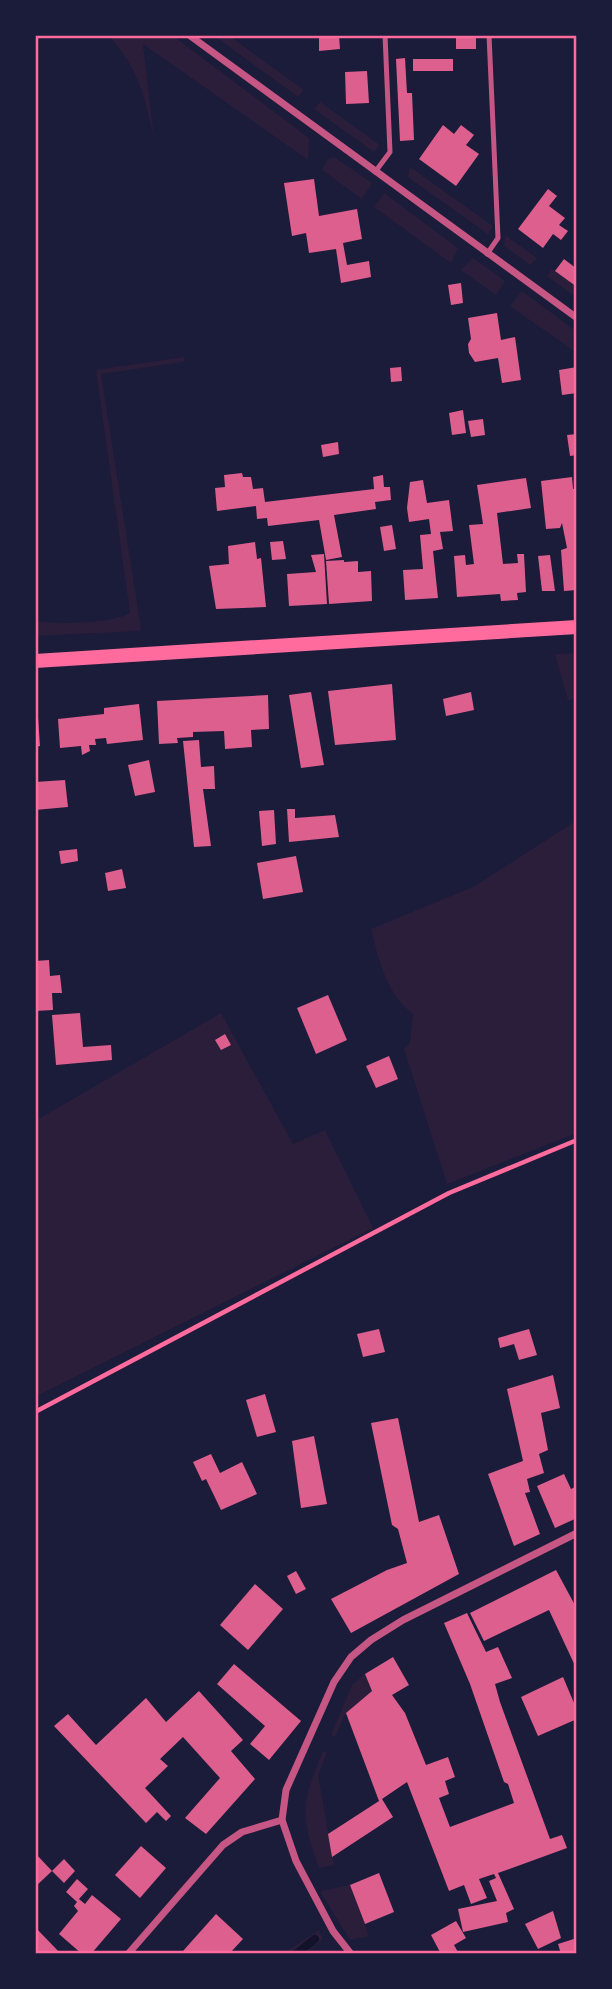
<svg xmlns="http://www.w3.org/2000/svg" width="612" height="1989" font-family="'Asap Condensed',sans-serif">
<rect width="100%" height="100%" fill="#1b1b3a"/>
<!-- green -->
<g fill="#2a1e3b">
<path d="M108,35H172L309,138L308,160L143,44L154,139C145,97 138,67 108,35Z"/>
<polygon points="213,35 228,35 304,90 298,97"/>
<polygon points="320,102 380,145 374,152 314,109"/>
<polygon points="334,157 372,183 362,199 322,170 328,159"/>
<polygon points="410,167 493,226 488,234 408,177"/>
<polygon points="384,193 458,248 451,263 374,207"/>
<polygon points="505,235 537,258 530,265 504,246"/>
<polygon points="473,258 505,281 496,295 461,270"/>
<polygon points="552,269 577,286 577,298 547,276"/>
<polygon points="522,291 577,332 577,353 510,306"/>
<path d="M184,357V362L101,374L141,628L140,631L35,636V621C58,624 111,624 130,613L96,370Z"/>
<polygon points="577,653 577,698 568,700 555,654"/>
<path d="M577,820V1133L447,1184L404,1049L410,1043L413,1014C387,995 378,959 371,929L475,886Z"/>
<polygon points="221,1013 293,1144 325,1130 373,1228 35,1397 35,1121"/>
<polygon points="365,1674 372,1691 346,1713 335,1737 331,1735 352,1685"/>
<path d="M323,1751L327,1753L318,1775L334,1865L319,1868C299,1811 301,1807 323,1751Z"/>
<polygon points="350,1885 369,1936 350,1940 320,1891"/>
<polygon points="319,1930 323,1939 304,1954 283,1954"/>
</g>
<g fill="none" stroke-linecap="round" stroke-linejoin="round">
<!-- stream -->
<polyline stroke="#12122b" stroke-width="8" points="296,1954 315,1939"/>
</g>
<!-- building -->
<g fill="#dd5f8e">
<polygon points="319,35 339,35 340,49 319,51"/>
<rect x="456" y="38" width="20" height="11"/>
<polygon points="405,58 407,93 412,93 414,140 400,141 396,59"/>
<rect x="413" y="59" width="40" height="12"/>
<polygon points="367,71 369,103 346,104 345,72"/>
<polygon points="443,125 454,134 461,125 474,135 466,145 479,154 456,186 419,159"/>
<polygon points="314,179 319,216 357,209 362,239 343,243 347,265 369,261 371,277 341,283 336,249 309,253 306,233 292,236 284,183"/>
<polygon points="548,189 557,196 549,206 565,218 559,225 568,231 561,240 553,234 543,248 518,229"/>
<polygon points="564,259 577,269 577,287 555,271"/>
<polygon points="461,283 463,303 451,305 448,285"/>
<polygon points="497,313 501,340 515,337 521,380 502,383 498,358 475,362 469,353 468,344 471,339 468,318"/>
<polygon points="401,367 402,381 391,382 390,368"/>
<polygon points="577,367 577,393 562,395 559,370"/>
<polygon points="463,410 466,433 452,435 449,413"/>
<polygon points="483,419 485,435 471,437 468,421"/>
<polygon points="577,434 577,455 570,456 567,435"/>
<polygon points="338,442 339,454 323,457 321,445"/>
<polygon points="242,473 243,477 251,477 253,489 263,488 265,502 374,489 373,477 383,475 384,487 390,487 391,500 375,502 376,509 334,515 342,557 326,560 319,520 268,526 267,518 257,519 256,506 217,511 215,488 225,487 224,475"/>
<polygon points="572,477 573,489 577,488 577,590 564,591 561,550 567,548 562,523 560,528 546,529 541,481"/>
<polygon points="526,478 531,508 497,513 503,564 518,563 517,554 524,554 526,592 517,593 518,600 501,601 500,594 457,597 454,556 465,555 466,565 474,564 469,525 483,524 477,485"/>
<polygon points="423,480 427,503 449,500 453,531 440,532 443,549 433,551 438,598 405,600 403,570 423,569 420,535 431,534 429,519 409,522 407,508 410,482"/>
<polygon points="392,525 396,549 384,551 380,527"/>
<polygon points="283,541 286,559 272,560 270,542"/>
<polygon points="255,542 257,559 261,558 266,607 216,609 209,566 229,564 228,546"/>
<polygon points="324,554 327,604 289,606 287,574 316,572 311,555"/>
<polygon points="550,555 555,591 542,591 538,556"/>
<polygon points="344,560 344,562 358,561 358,572 371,571 372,601 329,604 326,561"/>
<polygon points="392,684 396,740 335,745 328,691"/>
<polygon points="311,692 324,765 301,768 289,695"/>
<polygon points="471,692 474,710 446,716 443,699"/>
<polygon points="268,695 269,729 251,730 252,747 225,749 224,731 193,732 193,737 177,738 178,743 159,744 157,701"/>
<polygon points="139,704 143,740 107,744 106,738 95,739 96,745 89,745 90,751 82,755 81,746 60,748 58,719 104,714 104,708"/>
<polygon points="35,717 38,717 40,746 35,747"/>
<polygon points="199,740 201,767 214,766 215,789 203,789 211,846 194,847 183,741"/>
<polygon points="149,760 155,792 135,796 128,765"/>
<polygon points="65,780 68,807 35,810 35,782"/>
<polygon points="287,809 295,809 295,818 335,815 339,837 289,842"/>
<polygon points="274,810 276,844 262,846 259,811"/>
<polygon points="77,849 78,861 61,864 59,851"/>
<polygon points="296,856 303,892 263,899 257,863"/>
<polygon points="122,869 126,888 108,891 105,873"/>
<polygon points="49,960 50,976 60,975 62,993 52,993 53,1010 35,1011 35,961"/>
<polygon points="328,995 347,1040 316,1054 297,1008"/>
<polygon points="80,1013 83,1047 111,1045 112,1060 56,1065 52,1015"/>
<polygon points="225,1034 231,1045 221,1050 215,1040"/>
<polygon points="389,1056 398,1079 376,1088 366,1066"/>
<polygon points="379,1329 385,1352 363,1357 357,1334"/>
<polygon points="529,1329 537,1355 519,1360 514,1344 500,1348 498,1338"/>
<polygon points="553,1375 560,1408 541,1413 548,1450 539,1454 544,1473 527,1479 530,1492 525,1493 540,1534 514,1546 488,1474 523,1461 507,1389"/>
<polygon points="265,1394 276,1432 257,1437 246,1400"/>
<polygon points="398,1418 419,1522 439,1515 459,1574 351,1633 331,1599 387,1570 407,1563 398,1529 392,1525 371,1423"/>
<polygon points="314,1436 327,1504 301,1508 292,1441"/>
<polygon points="211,1454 220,1473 242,1462 257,1494 221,1510 206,1479 202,1481 193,1462"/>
<polygon points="564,1474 571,1489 577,1486 577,1518 555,1528 537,1486"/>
<polygon points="556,1570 577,1609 577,1670 549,1610 484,1641 470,1613"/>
<polygon points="296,1571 306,1589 296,1594 287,1576"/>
<polygon points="255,1584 283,1609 248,1650 220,1625"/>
<polygon points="467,1613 486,1652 498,1647 512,1678 495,1684 500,1702 550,1839 562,1835 567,1848 498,1873 514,1909 506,1913 508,1922 463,1932 458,1909 497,1901 489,1881 496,1878 494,1874 479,1879 487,1898 471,1904 464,1885 449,1891 407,1782 382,1799 393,1817 332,1857 328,1834 379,1801 346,1713 372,1691 365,1674 393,1657 409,1685 392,1695 405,1713 426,1765 448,1757 455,1777 445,1781 449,1794 439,1798 450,1827 514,1803 508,1784 504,1782 470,1684 444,1623"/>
<polygon points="234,1664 301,1721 269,1760 250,1744 265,1726 217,1684"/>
<polygon points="563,1677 577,1710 577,1719 538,1736 521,1697"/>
<polygon points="199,1691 243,1740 231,1751 255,1779 206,1834 185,1818 220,1778 183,1737 160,1759 168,1766 145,1788 171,1816 166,1821 157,1812 146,1823 54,1726 68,1714 96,1745 146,1698 166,1722"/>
<polygon points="141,1846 166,1868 140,1898 115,1875"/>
<polygon points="35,1853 52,1871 35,1887"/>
<polygon points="64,1859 75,1871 64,1883 52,1871"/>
<polygon points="379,1873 394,1912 365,1924 350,1885"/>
<polygon points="77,1879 88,1889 79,1899 85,1904 92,1895 121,1919 91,1954 82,1954 59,1934 78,1911 74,1906 77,1902 66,1892"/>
<polygon points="553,1911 561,1938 538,1949 525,1924"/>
<polygon points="216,1914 243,1939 229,1954 186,1954 183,1951"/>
<polygon points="456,1921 466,1938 454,1945 459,1954 441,1954 431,1935"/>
<polygon points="35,1927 61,1954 35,1954"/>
<polygon points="577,1938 577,1954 561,1954 558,1944"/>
</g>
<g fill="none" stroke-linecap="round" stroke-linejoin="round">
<!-- path -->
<polyline stroke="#ff6b9d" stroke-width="4.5" points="35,1412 449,1193 577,1140"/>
<!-- service -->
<g stroke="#c65784" stroke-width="5">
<polyline points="375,172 390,152 385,35"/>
<polyline points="487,254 498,238 489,35"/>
</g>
<!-- minor -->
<g stroke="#c65784" stroke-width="7">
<polyline points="189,35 577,318"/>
<polyline points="128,1954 223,1845 242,1832 282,1820"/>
<polyline points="351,1954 333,1931 296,1861 282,1820 286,1790 334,1682 351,1657 371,1640 403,1620 577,1533"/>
</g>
<!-- secondary -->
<polyline stroke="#ff6b9d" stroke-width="14" points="35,661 577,627"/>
</g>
<!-- border -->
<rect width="612" height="1989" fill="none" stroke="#1b1b3a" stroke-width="74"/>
<rect x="37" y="37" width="538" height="1915" fill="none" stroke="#ff6b9d" stroke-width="2.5"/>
</svg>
